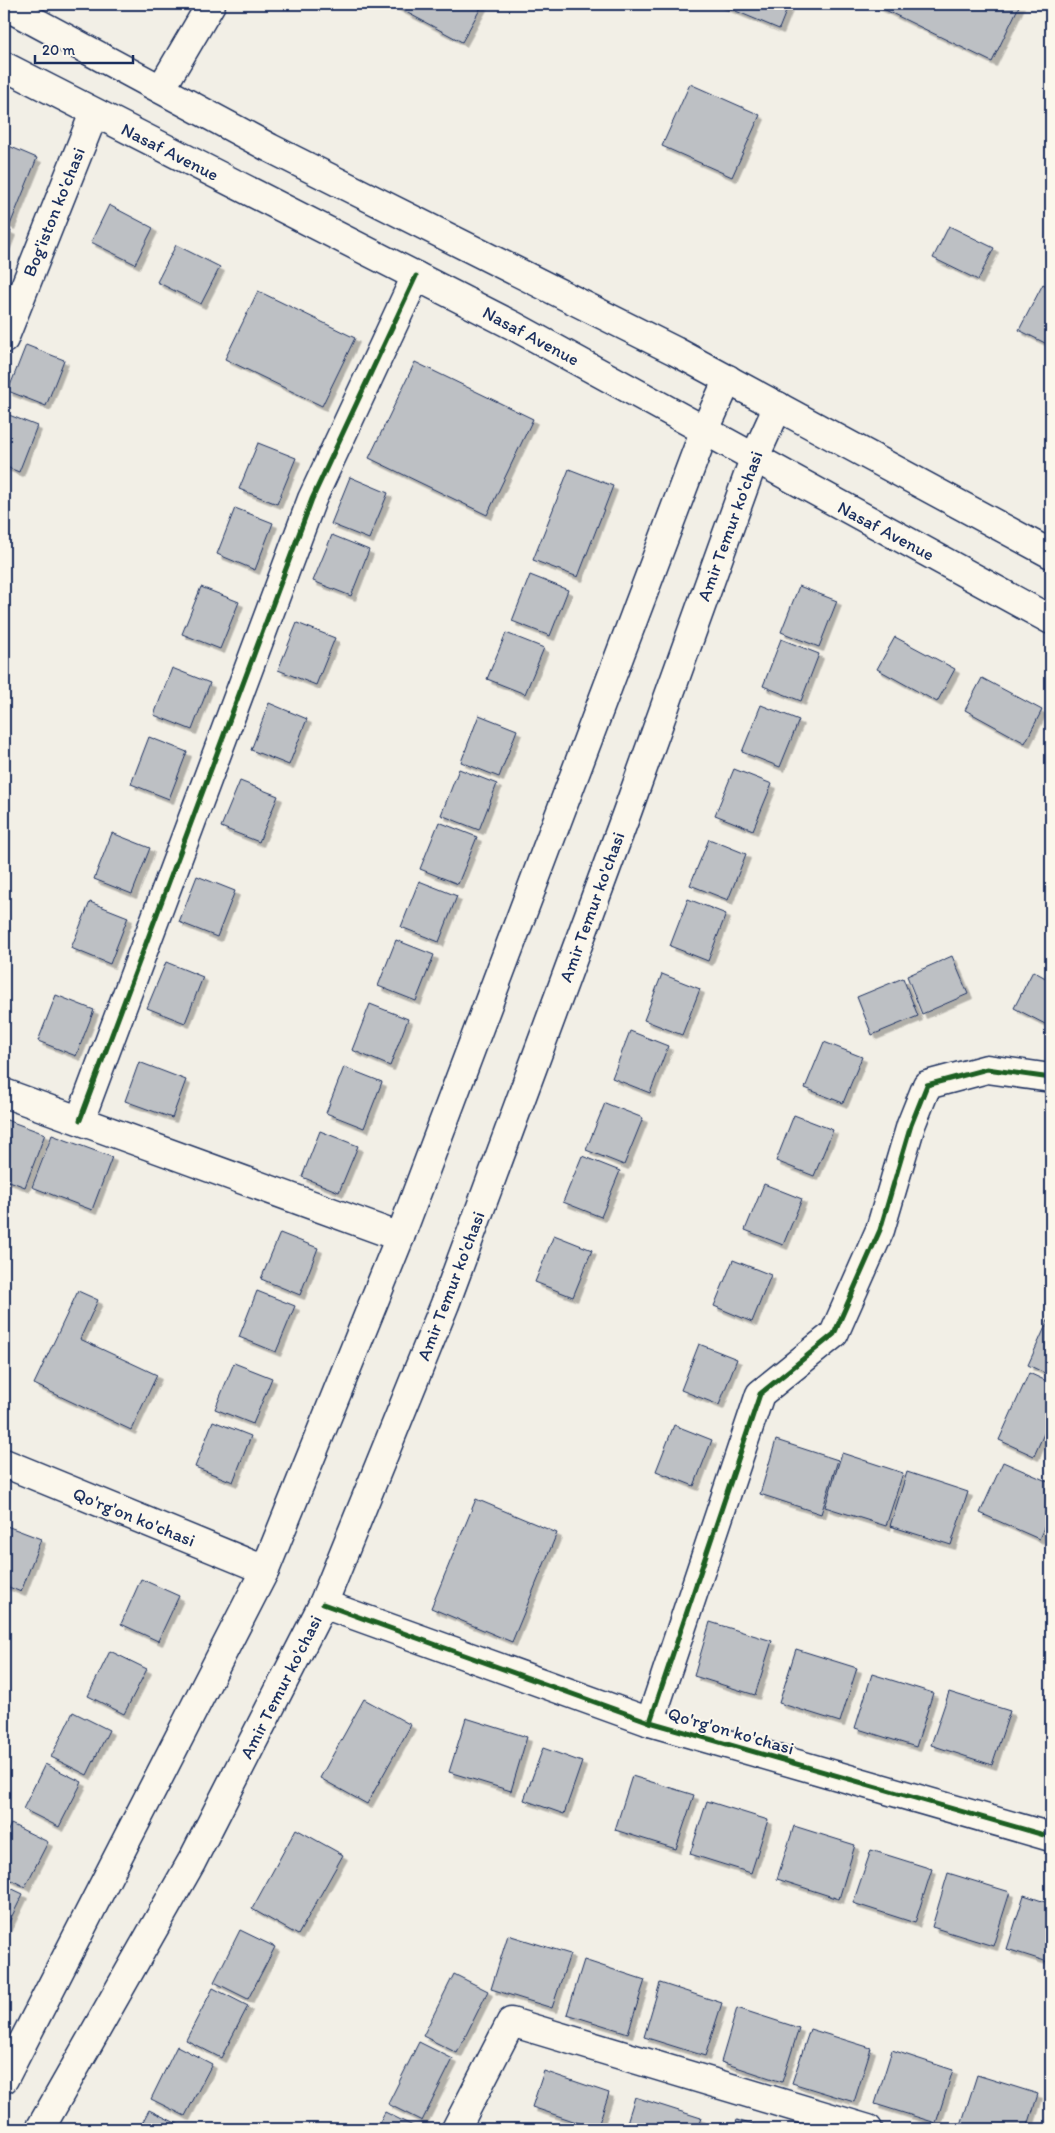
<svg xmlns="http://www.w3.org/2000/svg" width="1055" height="2133" font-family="Itim,sans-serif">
<defs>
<filter id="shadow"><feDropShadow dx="4.5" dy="4.5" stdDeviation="0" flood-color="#0004"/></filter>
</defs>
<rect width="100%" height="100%" fill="#f2efe6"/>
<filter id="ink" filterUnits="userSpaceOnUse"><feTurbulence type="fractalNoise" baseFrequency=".02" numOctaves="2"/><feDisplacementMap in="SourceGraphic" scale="10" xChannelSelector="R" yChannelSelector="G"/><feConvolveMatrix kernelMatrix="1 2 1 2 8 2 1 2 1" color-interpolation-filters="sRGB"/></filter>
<g filter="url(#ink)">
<!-- building -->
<g fill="#bdc0c4" stroke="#1b2f5e" filter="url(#shadow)">
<polygon points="391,4 483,4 462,42"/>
<polygon points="719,4 789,4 779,29"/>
<polygon points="873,4 1020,4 992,62"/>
<polygon points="690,84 760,115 732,177 662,146"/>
<polygon points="4,144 37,158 10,225 4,222"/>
<polygon points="109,205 153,228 135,264 91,242"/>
<polygon points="949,226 994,248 978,280 933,258"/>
<polygon points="4,228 11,231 4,249"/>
<polygon points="176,245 220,267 201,304 157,282"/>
<polygon points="1043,284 1051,288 1051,346 1019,330"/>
<polygon points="258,291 355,338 322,406 225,359"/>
<polygon points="26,345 64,360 46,406 8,391"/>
<polygon points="415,362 533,419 487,515 369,458"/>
<polygon points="4,413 37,426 19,472 4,466"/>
<polygon points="258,443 296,458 277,504 239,489"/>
<polygon points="569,469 613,486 578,577 533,560"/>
<polygon points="350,477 388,493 369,539 331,524"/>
<polygon points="235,508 273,523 255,570 217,554"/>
<polygon points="332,535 369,550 351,596 313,581"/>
<polygon points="530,575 568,590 550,636 512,621"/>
<polygon points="799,586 837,601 819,647 781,632"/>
<polygon points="201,587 239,602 220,649 182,634"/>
<polygon points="297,623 335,638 316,685 278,670"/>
<polygon points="506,633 544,648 525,694 487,679"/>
<polygon points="895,637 955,669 937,702 877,669"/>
<polygon points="781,639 819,654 801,701 763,686"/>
<polygon points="172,668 210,683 192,730 154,715"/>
<polygon points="982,678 1042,710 1025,743 965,710"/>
<polygon points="269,703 307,719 289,765 251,750"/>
<polygon points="761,705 799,720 780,767 742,752"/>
<polygon points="479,715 517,730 499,777 461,762"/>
<polygon points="149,737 187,752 169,799 131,784"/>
<polygon points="459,769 497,784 479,830 441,815"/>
<polygon points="734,769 772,784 753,830 715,815"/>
<polygon points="240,781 278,796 259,842 221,827"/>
<polygon points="439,822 477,837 458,884 420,869"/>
<polygon points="112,833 150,848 132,894 94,879"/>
<polygon points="709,839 746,854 728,900 690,885"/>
<polygon points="197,876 235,891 217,937 179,922"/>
<polygon points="419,881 457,896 439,942 401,927"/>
<polygon points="688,899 726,914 708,961 670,946"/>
<polygon points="90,902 128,917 110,964 71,948"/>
<polygon points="396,940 434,955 416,1001 378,986"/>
<polygon points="952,956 968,994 922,1014 907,976"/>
<polygon points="166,962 203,977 185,1023 147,1008"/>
<polygon points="1033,971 1051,981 1051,1027 1014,1008"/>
<polygon points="662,974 700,989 682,1035 644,1020"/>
<polygon points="903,978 918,1016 872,1035 857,997"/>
<polygon points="56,995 94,1010 76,1056 38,1041"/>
<polygon points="370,1004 408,1019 390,1066 352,1050"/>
<polygon points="630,1031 668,1046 650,1093 612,1078"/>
<polygon points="824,1042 862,1057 843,1103 805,1088"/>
<polygon points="139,1062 186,1080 172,1118 125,1101"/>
<polygon points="344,1067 382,1082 364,1128 326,1113"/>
<polygon points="605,1103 643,1118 624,1165 586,1150"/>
<polygon points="794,1115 833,1130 814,1176 776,1161"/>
<polygon points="4,1119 45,1134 25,1187 4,1179"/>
<polygon points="320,1131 358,1146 339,1192 302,1177"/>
<polygon points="52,1135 112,1157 92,1210 32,1187"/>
<polygon points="582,1156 620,1171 601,1217 563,1202"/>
<polygon points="764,1184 802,1199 783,1245 745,1230"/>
<polygon points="280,1233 318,1248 300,1295 261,1279"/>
<polygon points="554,1235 592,1250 573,1297 535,1282"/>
<polygon points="733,1260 771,1275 752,1322 714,1306"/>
<polygon points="78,1291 98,1300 80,1339 157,1375 131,1430 34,1384"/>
<polygon points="257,1291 295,1306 276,1352 239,1337"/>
<polygon points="1051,1314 1051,1376 1028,1365"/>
<polygon points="699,1344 737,1359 719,1405 681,1390"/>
<polygon points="234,1363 272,1378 253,1424 215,1409"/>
<polygon points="1029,1373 1051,1383 1051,1418 1034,1456 999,1440"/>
<polygon points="213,1421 251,1436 233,1482 195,1467"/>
<polygon points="674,1425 712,1440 694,1486 656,1471"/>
<polygon points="776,1440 838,1460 821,1514 760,1494"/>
<polygon points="842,1453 903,1473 886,1526 825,1507"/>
<polygon points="1003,1462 1051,1483 1051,1512 1039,1539 980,1513"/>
<polygon points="907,1472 968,1492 951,1545 890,1526"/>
<polygon points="476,1499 557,1533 512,1642 431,1608"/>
<polygon points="4,1525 41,1539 21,1592 4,1585"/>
<polygon points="141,1579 179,1596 158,1641 121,1624"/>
<polygon points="710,1622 772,1641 755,1695 694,1676"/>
<polygon points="796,1649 857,1668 840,1722 779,1703"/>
<polygon points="110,1651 147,1669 124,1714 88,1696"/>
<polygon points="872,1674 933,1693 916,1747 855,1728"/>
<polygon points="949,1692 1010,1711 992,1765 931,1745"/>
<polygon points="364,1699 411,1725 367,1804 320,1778"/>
<polygon points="73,1712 109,1730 87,1775 51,1757"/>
<polygon points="466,1718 527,1737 511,1791 449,1772"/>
<polygon points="543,1748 582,1762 564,1814 524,1800"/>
<polygon points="45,1764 82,1782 59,1827 23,1809"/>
<polygon points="632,1776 694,1795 676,1849 615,1830"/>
<polygon points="707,1801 768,1820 751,1873 690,1854"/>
<polygon points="11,1824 48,1842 25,1887 4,1876 4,1839"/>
<polygon points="794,1826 855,1845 839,1899 777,1879"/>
<polygon points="296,1829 343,1855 298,1935 252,1909"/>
<polygon points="871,1850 932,1869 915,1923 853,1903"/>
<polygon points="948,1873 1010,1892 993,1946 932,1927"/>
<polygon points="4,1885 23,1894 4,1932"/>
<polygon points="1024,1895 1051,1904 1051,1963 1007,1949"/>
<polygon points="240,1930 275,1947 248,1999 214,1982"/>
<polygon points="508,1935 570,1954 552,2008 491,1989"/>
<polygon points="584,1960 645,1980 628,2033 567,2014"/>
<polygon points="454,1974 488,1991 457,2053 423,2036"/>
<polygon points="660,1983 722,2003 705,2056 644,2037"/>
<polygon points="213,1988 248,2006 221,2058 186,2040"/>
<polygon points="737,2008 799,2028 782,2082 721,2062"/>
<polygon points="810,2029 871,2048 854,2102 792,2083"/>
<polygon points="419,2042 453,2059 422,2121 388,2104"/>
<polygon points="177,2046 212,2064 185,2116 151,2099"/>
<polygon points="892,2050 953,2070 936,2123 875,2104"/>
<polygon points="544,2071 609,2093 597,2129 532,2107"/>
<polygon points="977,2075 1038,2094 1027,2129 960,2128"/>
<polygon points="635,2097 701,2118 697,2129 625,2129"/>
<polygon points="149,2110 184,2127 182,2129 139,2129"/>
<polygon points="385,2112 419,2129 376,2129"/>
<polygon points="737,2120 766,2129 734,2129"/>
</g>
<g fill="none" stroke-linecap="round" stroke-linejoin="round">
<!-- minor casing -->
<g stroke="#1b2f5e" stroke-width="31">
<g id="minor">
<polyline points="161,89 211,4"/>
<polyline points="4,339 94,113"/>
<polyline points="4,1093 400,1237"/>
<polyline points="80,1120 312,499 416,276"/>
<polyline points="4,1463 265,1570"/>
<polyline points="323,1604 650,1722 1051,1837"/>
<polyline points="650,1722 760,1394 834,1334 880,1230 911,1125 927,1085 987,1069 1051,1078"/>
<polyline points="456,2129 511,2022 868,2129"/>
</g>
</g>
<!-- secondary casing -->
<g stroke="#1b2f5e" stroke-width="31">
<g id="secondary">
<polyline points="4,5 270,148 675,351 1051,554"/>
<polyline points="4,66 514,326 1051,620"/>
<polyline points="4,2079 265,1570 400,1237 704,432 728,379"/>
<polyline points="40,2129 192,1861 323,1604 445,1304 626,815 754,459 778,406"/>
</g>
</g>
<!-- minor -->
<use href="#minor" stroke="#fbf7ec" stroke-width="28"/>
<!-- secondary -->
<use href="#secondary" stroke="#fbf7ec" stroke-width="28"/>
<!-- cycleway casing -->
<g stroke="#fbf7ec" stroke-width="8">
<g id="cycleway">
<polyline points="80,1120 312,499 416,276"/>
<polyline points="323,1604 650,1722 1051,1837"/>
<polyline points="650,1722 760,1394 834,1334 880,1230 911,1125 927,1085 987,1069 1051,1078"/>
</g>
</g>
<!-- cycleway -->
<use href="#cycleway" stroke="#1b5e20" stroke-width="5"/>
</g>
</g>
<g text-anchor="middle" stroke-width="4" stroke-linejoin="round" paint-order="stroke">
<!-- street labels -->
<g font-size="18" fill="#1b2f5e" stroke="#fbf7ec">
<text transform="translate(170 152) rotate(27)" y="6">Nasaf Avenue</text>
<text transform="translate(54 212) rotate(-68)" y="6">Bog'iston ko'chasi</text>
<text transform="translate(531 336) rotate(28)" y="6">Nasaf Avenue</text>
<text transform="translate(730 526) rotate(-70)" y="6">Amir Temur ko'chasi</text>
<text transform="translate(886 531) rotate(28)" y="6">Nasaf Avenue</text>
<text transform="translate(592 907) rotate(-70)" y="6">Amir Temur ko'chasi</text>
<text transform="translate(451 1286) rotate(-69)" y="6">Amir Temur ko'chasi</text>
<text transform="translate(134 1517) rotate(22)" y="6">Qo'rg'on ko'chasi</text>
<text transform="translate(281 1687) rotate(-63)" y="6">Amir Temur ko'chasi</text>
<text transform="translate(731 1731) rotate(16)" y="6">Qo'rg'on ko'chasi</text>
</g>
</g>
<!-- margin -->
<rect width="1055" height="2133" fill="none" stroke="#fbf7ec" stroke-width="20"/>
<rect x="10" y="10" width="1035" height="2113" fill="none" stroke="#1b2f5e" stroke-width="2" filter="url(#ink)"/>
<!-- scale -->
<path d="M35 55v8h98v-8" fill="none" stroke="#1b2f5e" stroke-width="2.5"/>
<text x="42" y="55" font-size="15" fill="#1b2f5e" stroke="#fbf7ec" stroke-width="4" paint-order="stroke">20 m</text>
</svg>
